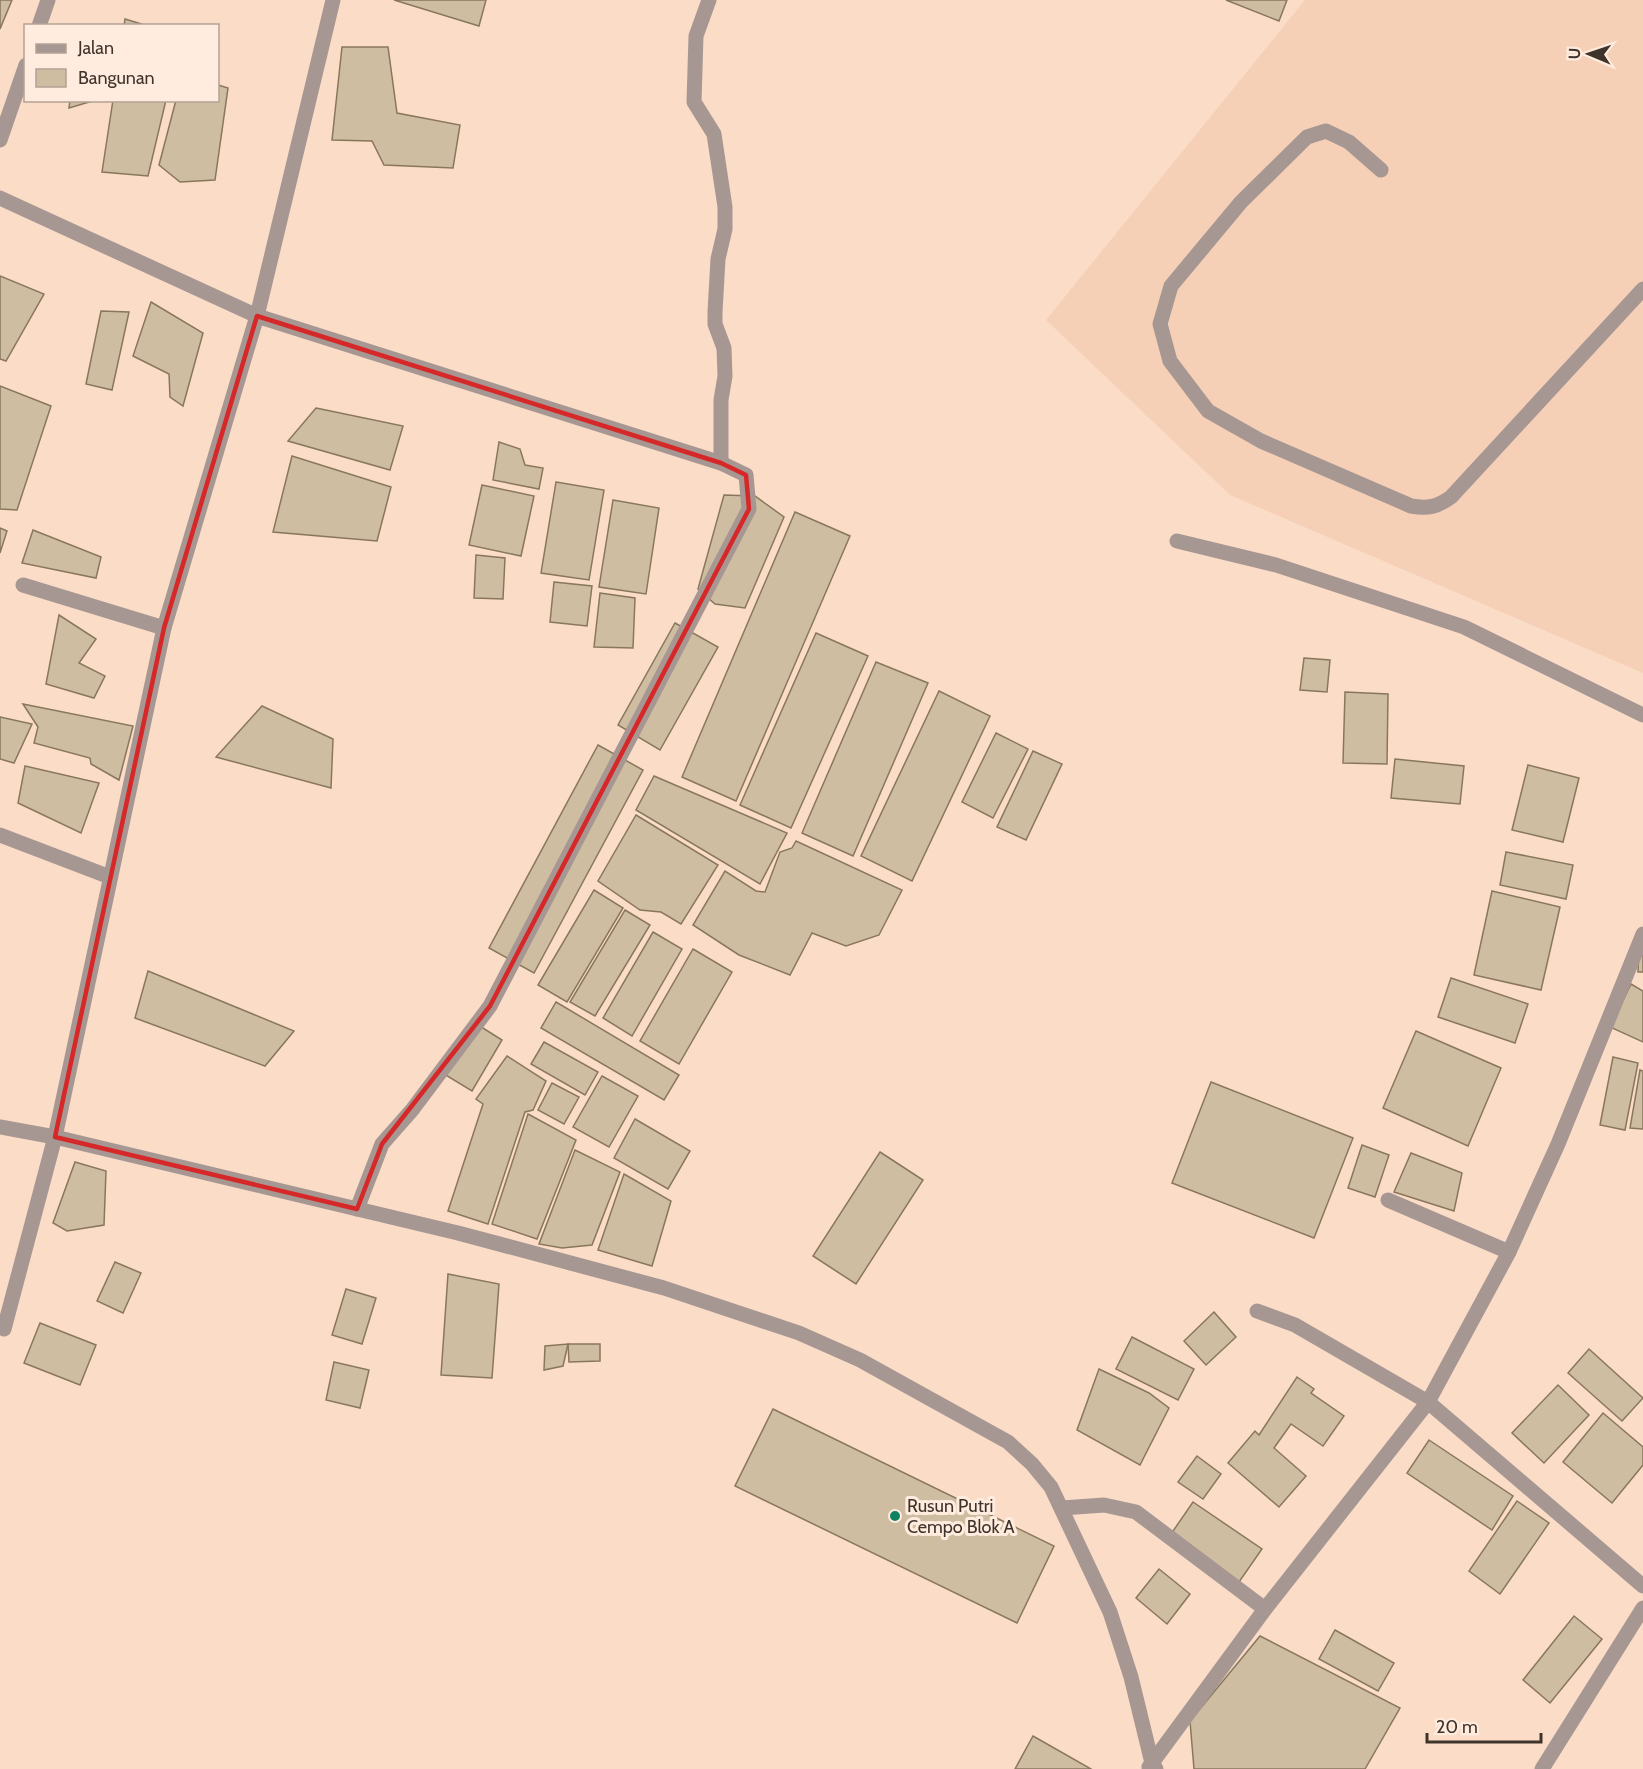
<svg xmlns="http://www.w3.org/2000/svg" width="1643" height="1769" font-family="Cabin,sans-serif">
<rect width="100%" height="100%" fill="#fbdcc7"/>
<!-- built -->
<polygon fill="#f5d0b7" points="1305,0 1643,0 1643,673 1230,495 1046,320"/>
<!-- building -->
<g fill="#cfbda1" stroke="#89775d" stroke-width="1.5">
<polygon points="0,0 12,0 0,29"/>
<polygon points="394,0 486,0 479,26"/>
<polygon points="1226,0 1287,0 1279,21"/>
<polygon points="125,19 148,26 124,26"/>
<polygon points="342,47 388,47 397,113 460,125 453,168 384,165 372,141 332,140"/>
<polygon points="218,85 228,88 215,180 180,182 159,165 176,100 218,100"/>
<polygon points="70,100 96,100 69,108"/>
<polygon points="113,100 166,100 148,176 102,172"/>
<polygon points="0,276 44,294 6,361 0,359"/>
<polygon points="151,302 203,333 183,406 170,397 169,374 133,356"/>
<polygon points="101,311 129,312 112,390 86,384"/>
<polygon points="0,386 51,406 17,510 0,509"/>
<polygon points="316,408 403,426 390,470 288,441"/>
<polygon points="499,442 520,449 525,465 543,468 539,489 493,480"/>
<polygon points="292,456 391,487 377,541 273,532"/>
<polygon points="556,482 604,490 589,580 541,573"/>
<polygon points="482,485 534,496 521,556 469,545"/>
<polygon points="724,495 755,496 784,517 745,608 715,604 698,589"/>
<polygon points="613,500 659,508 646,594 599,587"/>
<polygon points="795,512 850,536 736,801 682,777"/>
<polygon points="0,528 7,531 0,553"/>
<polygon points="33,530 101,557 96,578 22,563"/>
<polygon points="476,555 505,558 503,599 474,598"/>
<polygon points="554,582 592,586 587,626 550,622"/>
<polygon points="600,593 635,598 633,648 594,647"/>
<polygon points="59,615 96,639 79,663 105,676 94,698 46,684"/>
<polygon points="675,623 718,647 660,750 618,725"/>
<polygon points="816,633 868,656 791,828 740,805"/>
<polygon points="1304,658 1330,660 1327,692 1300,690"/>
<polygon points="876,662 928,683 853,856 802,833"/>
<polygon points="939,691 990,716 912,881 861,856"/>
<polygon points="1345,692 1388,694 1387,764 1343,763"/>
<polygon points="23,704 133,726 119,780 91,764 90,758 34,743 38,727"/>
<polygon points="262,706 333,739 331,788 216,757"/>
<polygon points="0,717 32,724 14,763 0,759"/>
<polygon points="996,733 1028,749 993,818 962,802"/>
<polygon points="598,745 643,770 534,973 489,948"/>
<polygon points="1033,751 1062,764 1026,840 997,827"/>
<polygon points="1395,759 1464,766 1460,804 1391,798"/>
<polygon points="1528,765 1579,778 1563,842 1512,830"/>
<polygon points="25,766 99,783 81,833 18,803"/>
<polygon points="654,776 787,833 760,884 636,810"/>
<polygon points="636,815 718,865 681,924 661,912 640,910 598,881"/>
<polygon points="796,841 902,890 879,935 846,946 812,933 790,975 739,955 693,925 725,871 756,891 765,892 780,852 792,848"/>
<polygon points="1506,852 1573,865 1566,899 1500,885"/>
<polygon points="594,890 623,908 567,1002 538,985"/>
<polygon points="1492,891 1560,907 1541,990 1474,975"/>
<polygon points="625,910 650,925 595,1016 570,1002"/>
<polygon points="653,932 682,949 632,1036 603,1018"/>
<polygon points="1639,945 1643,945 1643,972 1638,972"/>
<polygon points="693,949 732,972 679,1064 640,1041"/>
<polygon points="148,971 294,1031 265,1066 135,1018"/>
<polygon points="1451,978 1528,1004 1515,1043 1438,1017"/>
<polygon points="1631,984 1643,991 1643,1042 1610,1027"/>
<polygon points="556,1002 679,1075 664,1100 541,1028"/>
<polygon points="475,1023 502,1040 472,1091 444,1074"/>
<polygon points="1416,1031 1501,1068 1468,1146 1383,1108"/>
<polygon points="544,1042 598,1072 585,1095 531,1064"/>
<polygon points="507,1056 546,1081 533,1110 525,1112 488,1224 448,1211 483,1104 476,1099"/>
<polygon points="1613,1057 1638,1063 1625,1130 1600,1125"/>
<polygon points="1640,1070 1643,1071 1643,1129 1630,1128"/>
<polygon points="602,1076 638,1096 609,1147 573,1127"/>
<polygon points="1211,1082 1353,1138 1314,1238 1172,1183"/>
<polygon points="552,1083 579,1097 564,1124 538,1110"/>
<polygon points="528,1114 576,1140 537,1239 492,1224"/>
<polygon points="635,1119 690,1151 668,1189 614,1158"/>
<polygon points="1362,1145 1389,1155 1375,1197 1348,1188"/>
<polygon points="575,1150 620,1172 592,1245 562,1248 539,1244"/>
<polygon points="880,1152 923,1180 856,1284 813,1256"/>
<polygon points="1411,1153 1462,1173 1454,1211 1394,1192"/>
<polygon points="75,1162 106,1171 104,1225 67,1231 53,1223"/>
<polygon points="624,1174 671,1201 652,1266 598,1250"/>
<polygon points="115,1262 141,1273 123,1313 97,1301"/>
<polygon points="448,1274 499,1284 492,1378 441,1375"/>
<polygon points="346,1289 376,1298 362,1344 332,1335"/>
<polygon points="1214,1312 1236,1337 1206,1365 1184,1341"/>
<polygon points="40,1323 96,1345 80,1385 24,1363"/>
<polygon points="1132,1337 1194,1369 1178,1400 1116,1369"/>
<polygon points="568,1344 600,1344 600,1361 569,1362"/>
<polygon points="568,1344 563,1366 544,1370 545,1346"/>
<polygon points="1589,1349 1643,1398 1622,1421 1568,1373"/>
<polygon points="334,1362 369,1370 360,1408 326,1400"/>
<polygon points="1099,1369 1149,1393 1169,1408 1140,1465 1077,1430"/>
<polygon points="1297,1377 1314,1389 1311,1393 1344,1416 1323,1446 1291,1424 1274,1448 1306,1476 1279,1507 1228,1463 1255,1431 1259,1435"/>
<polygon points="1558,1385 1589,1415 1544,1463 1512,1433"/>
<polygon points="773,1409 1054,1546 1017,1623 735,1486"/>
<polygon points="1603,1413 1643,1447 1643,1465 1612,1503 1563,1462"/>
<polygon points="1429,1440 1513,1496 1492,1530 1407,1473"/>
<polygon points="1197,1456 1221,1474 1203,1499 1178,1482"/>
<polygon points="1517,1501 1549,1523 1500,1594 1469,1571"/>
<polygon points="1193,1502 1262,1549 1239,1582 1171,1534"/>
<polygon points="1159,1569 1190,1594 1167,1624 1136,1598"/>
<polygon points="1574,1616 1602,1639 1550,1703 1523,1680"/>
<polygon points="1335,1630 1394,1663 1378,1691 1319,1659"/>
<polygon points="1260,1636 1400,1708 1365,1769 1194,1769 1190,1721"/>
<polygon points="1033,1736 1091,1769 1015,1769"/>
</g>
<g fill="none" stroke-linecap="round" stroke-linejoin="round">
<!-- minor -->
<g stroke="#a79793" stroke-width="15">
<polyline points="709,0 696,36 694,102 714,134 725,207 725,229 718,259 715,312 715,324 724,348 725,376 721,400 721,463"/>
<polyline points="39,26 48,0"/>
<polyline points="0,140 26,65"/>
<path d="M1381,170L1349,142L1326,131L1307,137L1241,202L1171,286L1160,324L1170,361L1208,411L1261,441L1411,506C1428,509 1437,507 1451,497L1643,289"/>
<polyline points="0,198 257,316 721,463 746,475 749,509 490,1006 412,1110 382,1144 357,1209"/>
<polyline points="1177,541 1276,565 1464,627 1643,715"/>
<polyline points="23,585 164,628"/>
<polyline points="0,835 110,877"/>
<polyline points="0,1127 55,1137 458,1233 664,1288 799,1333 860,1360 1008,1442 1032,1464 1051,1487 1110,1612 1131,1677 1152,1763 1156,1769"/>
<polyline points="1388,1200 1509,1252"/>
<polyline points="1257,1311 1295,1325 1428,1402 1643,1586"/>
<polyline points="4,1329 55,1137 164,628 257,316 333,0"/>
<polyline points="1062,1508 1104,1505 1136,1512 1265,1609"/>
<polyline points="1149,1767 1265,1609 1428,1402 1509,1252 1558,1144 1643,934"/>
<polyline points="1542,1769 1643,1608"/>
</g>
</g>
<!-- marked area -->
<path fill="none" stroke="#d62828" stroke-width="4.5" stroke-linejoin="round" d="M257,316L721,463L746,475L749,509L490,1006L382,1144L357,1209L55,1137L164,628Z"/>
<!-- markers -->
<circle fill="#108260" stroke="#ffecdf" stroke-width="2" cx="895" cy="1516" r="6"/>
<g text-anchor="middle" stroke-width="6" stroke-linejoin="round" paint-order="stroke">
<!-- poi labels -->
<g font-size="18" fill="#3f342b" stroke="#ffecdf" text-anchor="start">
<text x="907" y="1512">Rusun Putri<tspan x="907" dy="21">Cempo Blok A</tspan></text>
</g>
</g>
<!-- legend -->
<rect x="24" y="24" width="195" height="78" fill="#ffecdf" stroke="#b2a297" stroke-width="1.5"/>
<rect x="36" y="44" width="30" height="9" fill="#a79793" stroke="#b2a297" stroke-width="1.5"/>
<text x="78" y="54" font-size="18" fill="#3f342b">Jalan</text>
<rect x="36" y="69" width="30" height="18" fill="#cfbda1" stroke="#b2a297" stroke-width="1.5"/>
<text x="78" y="84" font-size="18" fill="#3f342b">Bangunan</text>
<!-- north arrow -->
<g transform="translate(1589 54) rotate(272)" stroke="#ffecdf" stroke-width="4.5" paint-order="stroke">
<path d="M0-4.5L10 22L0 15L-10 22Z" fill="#3f342b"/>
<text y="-9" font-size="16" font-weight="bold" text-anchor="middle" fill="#3f342b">U</text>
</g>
<!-- scale -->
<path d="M1427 1733v9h114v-9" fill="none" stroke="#3f342b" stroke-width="3"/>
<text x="1436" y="1733" font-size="18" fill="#3f342b" stroke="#ffecdf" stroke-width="4.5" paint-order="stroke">20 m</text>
</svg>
